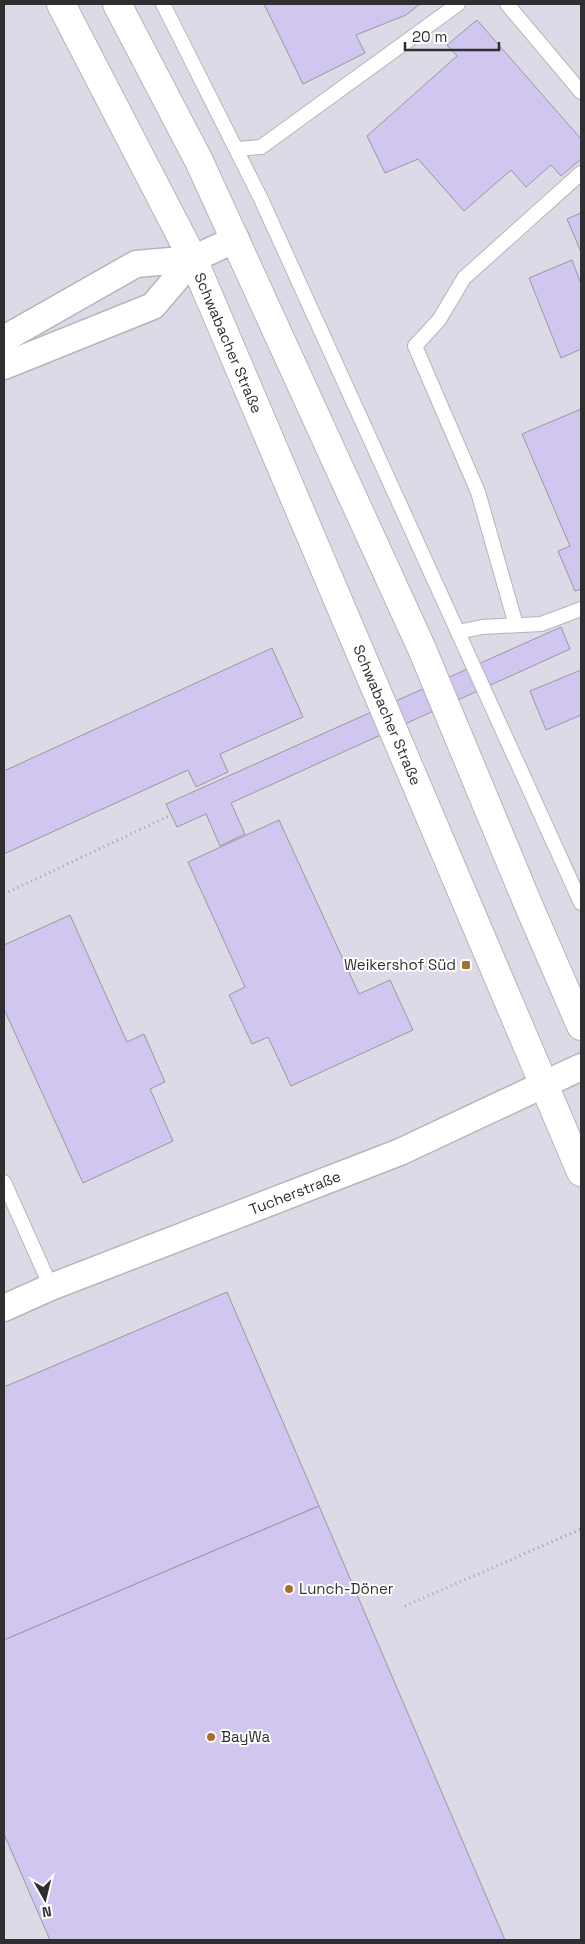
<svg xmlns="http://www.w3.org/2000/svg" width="585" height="1944" font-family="'Space Grotesk',sans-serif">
<rect width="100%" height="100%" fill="#e9e7ed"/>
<!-- built -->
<rect fill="#dddae7" x="4" y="4" width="577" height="1936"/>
<!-- building -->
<g fill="#d0c6ef" stroke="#99989d">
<polygon points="264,4 420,4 406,15 356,35 365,53 303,84"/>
<polygon points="477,20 581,139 581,159 561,176 551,165 526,187 511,170 464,211 418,159 385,173 367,136 457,56 447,45"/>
<polygon points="581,213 581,252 567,219"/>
<polygon points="572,260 581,284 581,349 561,358 529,278"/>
<polygon points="581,409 581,589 575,591 558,551 570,546 522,434"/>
<polygon points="561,627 570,649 231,803 245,834 220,846 206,814 177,827 166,804"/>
<polygon points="272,648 303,717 220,754 228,772 196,787 188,770 4,854 4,771"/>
<polygon points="581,670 581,715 546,730 530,691"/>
<polygon points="279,820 359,994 390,980 413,1030 291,1086 268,1037 252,1044 229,995 245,987 188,862"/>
<polygon points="70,915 127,1042 144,1034 165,1082 150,1089 173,1141 83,1183 4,1009 4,945"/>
<polygon points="227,1292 319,1506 4,1640 4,1387"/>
<polygon points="319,1506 505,1940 50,1940 4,1834 4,1640"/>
</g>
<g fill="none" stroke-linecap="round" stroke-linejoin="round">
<!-- service casing -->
<g stroke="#b5b4ba" stroke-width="16">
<g id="service">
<polyline points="163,4 261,199 581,903"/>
<polyline points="507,4 581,92"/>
<polyline points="236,149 261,147 458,4"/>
<polyline points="516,625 478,492 415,346 439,320 464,278 581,173"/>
<polyline points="458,632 482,627 541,624 581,609"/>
<polyline points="4,1182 51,1287"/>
</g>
</g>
<!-- minor casing -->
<g stroke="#b5b4ba" stroke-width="29">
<g id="minor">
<polyline points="4,339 136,264 193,259 236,239"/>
<polyline points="4,366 153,306 193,259"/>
<polyline points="4,1308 51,1287 400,1152 581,1067"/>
</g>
</g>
<!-- secondary casing -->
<g stroke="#b5b4ba" stroke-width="30">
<g id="secondary">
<polyline points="61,4 193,259 581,1172"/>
<polyline points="117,4 199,161 422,649 528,904 581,1026"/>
</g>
</g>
<!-- path -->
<g stroke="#9e9da1" stroke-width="3" stroke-dasharray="1 4" stroke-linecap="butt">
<polyline points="4,894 171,815"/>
<polyline points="405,1606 581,1529"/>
</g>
<!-- service -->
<use href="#service" stroke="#fff" stroke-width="14"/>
<!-- minor -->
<use href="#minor" stroke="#fff" stroke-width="26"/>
<!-- secondary -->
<use href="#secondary" stroke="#fff" stroke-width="28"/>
</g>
<!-- markers -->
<g fill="#a96d30" stroke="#fff" stroke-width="2">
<rect x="461" y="960" width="10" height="10" rx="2.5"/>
<circle cx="289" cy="1589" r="5"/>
<circle cx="211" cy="1737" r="5"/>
</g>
<g text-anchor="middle" stroke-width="4" stroke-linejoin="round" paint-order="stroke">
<!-- street labels -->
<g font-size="15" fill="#2f2f31" stroke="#fff">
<text transform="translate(228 343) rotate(67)" y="5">Schwabacher Straße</text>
<text transform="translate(387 715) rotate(67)" y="5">Schwabacher Straße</text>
<text transform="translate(295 1193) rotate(-21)" y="5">Tucherstraße</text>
</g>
<!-- poi labels -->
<g font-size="15" fill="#2f2f31" stroke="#fff" text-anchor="start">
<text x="456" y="970" text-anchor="end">Weikershof Süd</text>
<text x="299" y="1594">Lunch-Döner</text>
<text x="221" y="1742">BayWa</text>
</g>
</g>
<!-- border -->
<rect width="585" height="1944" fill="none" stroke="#2f2f31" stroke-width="10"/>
<!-- north arrow -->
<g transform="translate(45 1899) rotate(172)" stroke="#ffffff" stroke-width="4" paint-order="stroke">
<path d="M0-4L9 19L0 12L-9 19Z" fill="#2f2f31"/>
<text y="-8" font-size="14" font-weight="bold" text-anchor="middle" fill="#2f2f31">N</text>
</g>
<!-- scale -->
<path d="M405 42v8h94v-8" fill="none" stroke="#2f2f31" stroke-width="2.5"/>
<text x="412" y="42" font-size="15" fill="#2f2f31" stroke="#ffffff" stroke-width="4" paint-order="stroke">20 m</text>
</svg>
